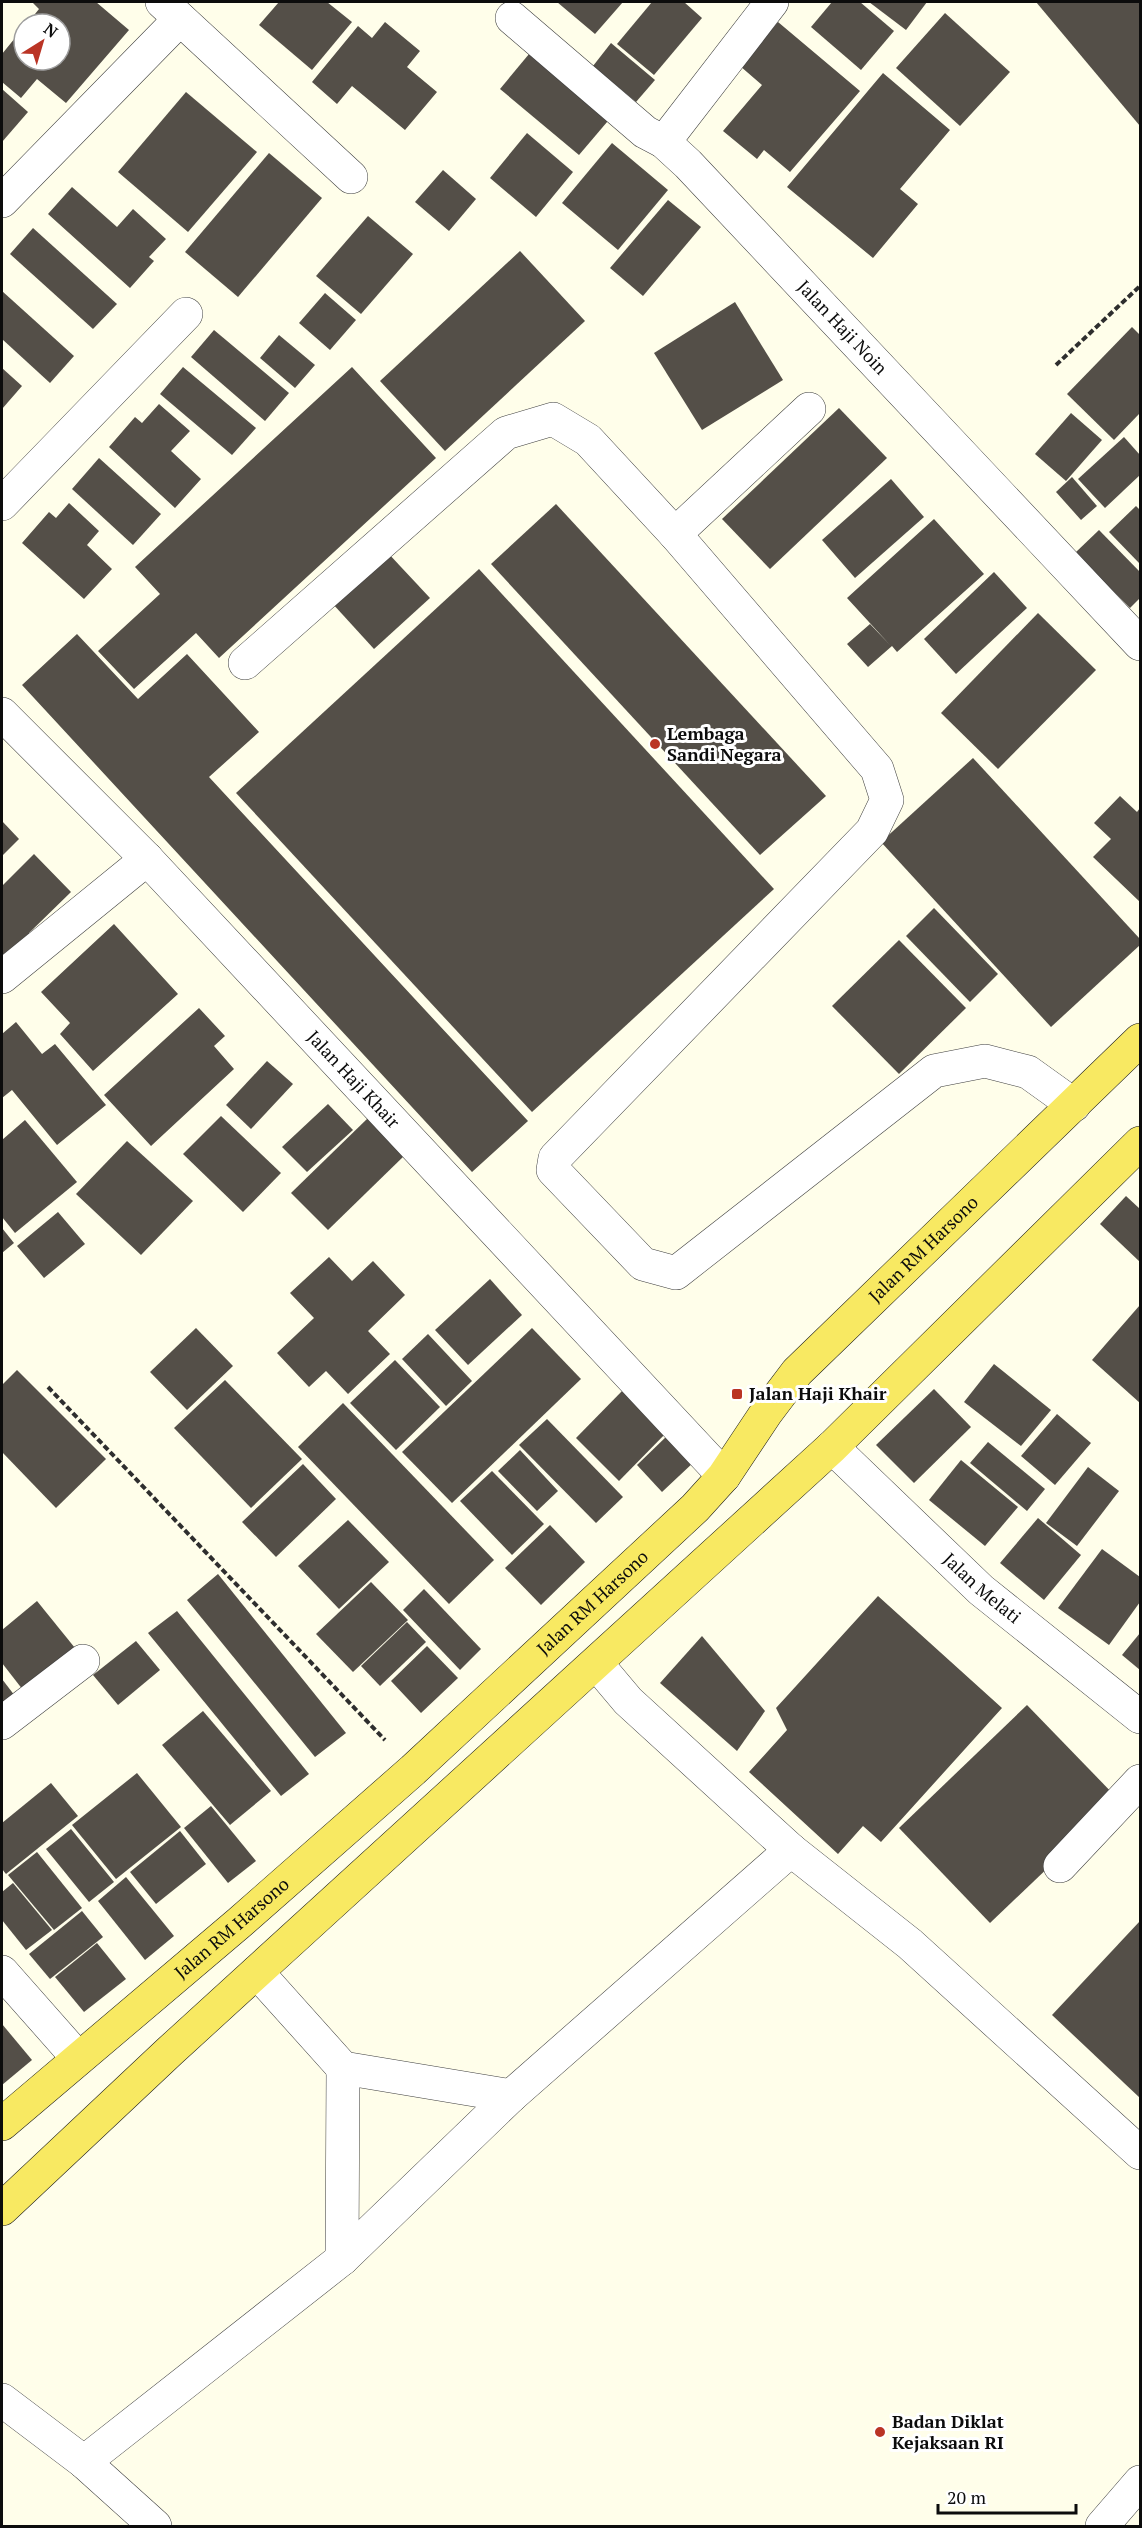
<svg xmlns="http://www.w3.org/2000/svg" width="1142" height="2528" font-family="'PT Serif',serif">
<rect width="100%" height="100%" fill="#fffeea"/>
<!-- building -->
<g fill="#544f48">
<polygon points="35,2 96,2 129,30 66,103 37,79 21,98 2,82 2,54 24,27 24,60 60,60 60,24 27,24 39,9 33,3"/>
<polygon points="279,2 327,2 352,22 312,70 259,25"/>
<polygon points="557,2 623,2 595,34"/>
<polygon points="652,2 684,2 702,18 654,75 617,44"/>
<polygon points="832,2 860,2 894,31 861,70 811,27"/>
<polygon points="869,2 927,2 906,30"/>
<polygon points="1036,2 1140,2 1140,126"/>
<polygon points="945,13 1010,72 960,126 896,68"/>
<polygon points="385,22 420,51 407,67 437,92 405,130 352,86 337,104 312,82 358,26 372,38"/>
<polygon points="778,22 860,91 790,172 764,150 757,159 723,131 762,85 740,66"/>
<polygon points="611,43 655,80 636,102 593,66"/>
<polygon points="534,48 613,115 579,155 500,89"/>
<polygon points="883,73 950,130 900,189 918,204 873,258 787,187"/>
<polygon points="2,89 28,112 2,142"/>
<polygon points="186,92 257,152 188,232 118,172"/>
<polygon points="527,133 573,172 536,217 490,178"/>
<polygon points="612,143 668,190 618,250 562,203"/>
<polygon points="269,153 322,198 238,297 185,252"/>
<polygon points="443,170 476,199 449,231 415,202"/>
<polygon points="72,187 117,227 133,209 166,239 149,257 154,261 130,288 48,214"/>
<polygon points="668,200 701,227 643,296 610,268"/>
<polygon points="368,216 413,254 361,314 316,276"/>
<polygon points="33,228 117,304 93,329 10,254"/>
<polygon points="520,251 585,321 445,451 380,381"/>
<polygon points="2,291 74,356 50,383 2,339"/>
<polygon points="325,293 356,320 330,350 299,323"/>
<polygon points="735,302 783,380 702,430 654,353"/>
<polygon points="1132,327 1140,335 1140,413 1114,440 1067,394"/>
<polygon points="214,330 289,393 265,421 191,357"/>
<polygon points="279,335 315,365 295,388 260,358"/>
<polygon points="183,367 256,428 232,455 160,394"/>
<polygon points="352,367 436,458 219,658 196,633 134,689 98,651 160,594 135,567"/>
<polygon points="2,368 22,386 2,409"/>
<polygon points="159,404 190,431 171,451 201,479 175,508 109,447 135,417 142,423"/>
<polygon points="839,408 887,458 770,569 722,519"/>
<polygon points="1071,413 1102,440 1066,481 1035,454"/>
<polygon points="1124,437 1140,455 1140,475 1105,508 1078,479"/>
<polygon points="99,458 161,514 133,545 72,489"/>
<polygon points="1072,477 1097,506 1081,520 1056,492"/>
<polygon points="891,479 924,517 855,578 822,540"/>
<polygon points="69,503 99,531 87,545 112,569 84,599 22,543 49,512 56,518"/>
<polygon points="556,504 826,796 760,855 491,564"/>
<polygon points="1136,506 1140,510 1140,564 1109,532"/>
<polygon points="934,519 984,574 897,652 892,646 868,667 847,644 870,624 890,645 847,598"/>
<polygon points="1099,530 1140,572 1140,598 1130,608 1075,553"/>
<polygon points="387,552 430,598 374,649 332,603"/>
<polygon points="479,569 774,889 532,1112 236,793"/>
<polygon points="994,572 1027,608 956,674 924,639"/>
<polygon points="1038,613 1096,670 998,769 941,713"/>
<polygon points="77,634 138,699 187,654 259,732 209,777 528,1121 472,1172 22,685"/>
<polygon points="973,758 1140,939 1140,945 1051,1027 881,842"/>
<polygon points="1120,796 1137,812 1140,808 1140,902 1093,857 1111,839 1094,823"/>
<polygon points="2,821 19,839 2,856"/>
<polygon points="34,854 71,892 29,933 32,936 2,965 2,886"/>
<polygon points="934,908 998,974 970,1002 906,936"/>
<polygon points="114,924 178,994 93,1071 60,1034 70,1023 41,992"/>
<polygon points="899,940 966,1008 899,1074 832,1006"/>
<polygon points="199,1008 225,1036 214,1046 234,1069 151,1146 104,1095"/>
<polygon points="16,1022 42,1054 55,1044 106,1105 57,1145 12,1090 2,1098 2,1034"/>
<polygon points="267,1061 293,1084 251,1129 226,1105"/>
<polygon points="328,1104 353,1130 307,1172 282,1147"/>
<polygon points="221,1116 281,1173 243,1212 183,1154"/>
<polygon points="368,1118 405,1155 328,1230 291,1193"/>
<polygon points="25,1120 77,1182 15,1233 2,1217 2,1140"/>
<polygon points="127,1141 193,1201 141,1255 76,1194"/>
<polygon points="1126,1196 1140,1209 1140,1262 1100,1224"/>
<polygon points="58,1212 85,1244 44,1278 17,1246"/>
<polygon points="2,1228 14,1243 2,1253"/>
<polygon points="329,1257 352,1281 373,1261 405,1295 368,1331 390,1354 348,1394 326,1371 309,1387 277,1353 314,1318 290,1293"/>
<polygon points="490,1279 522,1315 468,1365 435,1330"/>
<polygon points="1140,1305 1140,1403 1092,1360"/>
<polygon points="196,1328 233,1366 187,1410 150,1372"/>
<polygon points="532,1328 581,1379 452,1503 402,1452"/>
<polygon points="428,1334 472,1381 446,1406 402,1359"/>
<polygon points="395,1360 440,1407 396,1450 350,1403"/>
<polygon points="994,1364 1051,1410 1021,1446 964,1402"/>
<polygon points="17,1370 106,1459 56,1508 2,1452 2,1385"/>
<polygon points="225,1380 302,1459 251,1508 174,1428"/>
<polygon points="624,1389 667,1432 619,1481 576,1438"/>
<polygon points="934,1389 971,1427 914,1483 876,1445"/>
<polygon points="343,1403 494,1560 449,1604 298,1447"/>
<polygon points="1057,1414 1091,1443 1055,1485 1021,1456"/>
<polygon points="547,1419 623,1497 596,1523 519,1445"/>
<polygon points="669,1434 695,1461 662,1492 637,1465"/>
<polygon points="988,1442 1045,1489 1027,1511 970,1463"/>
<polygon points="520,1450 558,1491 537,1511 498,1471"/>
<polygon points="961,1460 1018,1507 985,1546 929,1500"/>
<polygon points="303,1464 336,1499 276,1557 242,1522"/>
<polygon points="1088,1467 1119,1491 1077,1546 1046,1523"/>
<polygon points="492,1471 544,1524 512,1555 460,1501"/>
<polygon points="1038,1518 1081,1555 1044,1600 1000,1563"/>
<polygon points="348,1520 389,1562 339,1609 298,1566"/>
<polygon points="550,1525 585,1562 541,1605 505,1568"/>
<polygon points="1102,1549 1140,1577 1140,1602 1109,1645 1058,1608"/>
<polygon points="218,1574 346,1733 315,1757 187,1600"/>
<polygon points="371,1582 408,1620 353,1672 316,1634"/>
<polygon points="424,1589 481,1649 460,1670 403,1610"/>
<polygon points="878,1596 1002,1708 881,1842 863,1826 838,1854 749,1772 787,1730 776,1708"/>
<polygon points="37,1601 75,1648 23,1690 2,1663 2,1630"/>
<polygon points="177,1611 309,1774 281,1796 148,1633"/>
<polygon points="407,1622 426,1642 380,1686 361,1666"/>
<polygon points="1140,1633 1140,1670 1122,1655"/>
<polygon points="702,1636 765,1711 737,1751 660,1683"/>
<polygon points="136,1641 160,1670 118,1705 93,1675"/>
<polygon points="427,1646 458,1678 421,1713 391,1681"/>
<polygon points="2,1679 15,1696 2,1706"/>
<polygon points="1027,1705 1119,1800 990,1923 899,1828"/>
<polygon points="203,1711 271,1791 230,1825 162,1745"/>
<polygon points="137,1773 181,1827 116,1879 72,1825"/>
<polygon points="51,1783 78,1816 6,1874 2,1869 2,1823"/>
<polygon points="211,1806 256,1861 228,1883 184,1828"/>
<polygon points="71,1829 114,1882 89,1902 46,1849"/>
<polygon points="180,1831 206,1864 156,1904 130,1872"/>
<polygon points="37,1852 82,1908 54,1930 8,1875"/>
<polygon points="126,1877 174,1936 145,1960 98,1901"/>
<polygon points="13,1883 52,1930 26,1950 2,1920 2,1892"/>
<polygon points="82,1911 103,1937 50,1979 29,1954"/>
<polygon points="1140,1921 1140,2098 1052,2015"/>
<polygon points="97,1943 126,1979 84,2012 55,1977"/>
<polygon points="2,2024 32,2060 2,2085"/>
</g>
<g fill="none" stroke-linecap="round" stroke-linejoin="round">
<!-- minor casing -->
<g stroke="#3f3f3f" stroke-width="34">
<g id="minor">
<polyline points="162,2 351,177"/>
<path id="s1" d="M512,18L645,132L664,142L688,164L1140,644"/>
<polyline points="664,142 772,2"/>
<polyline points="2,201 180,19"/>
<polyline points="2,504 186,314"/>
<polyline points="675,534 809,409"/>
<polyline points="245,663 506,433 553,419 588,440 675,534 877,769 887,800 872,831 555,1158 553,1170 643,1264 676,1273 934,1071 985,1061 1028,1072 1074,1105"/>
<path id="s2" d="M2,714L147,859L724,1476"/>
<polyline points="2,977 147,859"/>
<path id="s3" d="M832,1447L981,1590L1140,1717"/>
<polyline points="596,1663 628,1701 791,1850"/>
<polyline points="2,1723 83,1661"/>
<polyline points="1060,1866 1140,1781"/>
<polyline points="2,1972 78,2058"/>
<polyline points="257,1972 343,2068 511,2096"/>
<polyline points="342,2259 343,2068"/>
<polyline points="2,2400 84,2462 155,2526"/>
<polyline points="84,2462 342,2259 511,2096 791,1850 910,1944 1140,2153"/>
<polyline points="1102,2526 1140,2482"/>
</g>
</g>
<!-- major casing -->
<g stroke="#1d1d1d" stroke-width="34">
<g id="major">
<path id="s4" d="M2,2124L239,1923L413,1770L695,1508L724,1476L766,1413L797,1372L1140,1040"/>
<polyline points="2,2209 170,2051 832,1447 1140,1143"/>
</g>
</g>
<!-- path -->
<g stroke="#2e2e2e" stroke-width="4" stroke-dasharray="6 3" stroke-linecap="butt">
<polyline points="1056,365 1140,286"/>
<polyline points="48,1387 385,1740"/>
</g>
<!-- minor -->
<use href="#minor" stroke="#fff" stroke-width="33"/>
<!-- major -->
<use href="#major" stroke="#f8e962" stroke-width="33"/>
</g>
<!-- markers -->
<g fill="#ba3425" stroke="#fff" stroke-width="2">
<circle cx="655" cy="744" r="6"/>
<rect x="731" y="1388" width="12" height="12" rx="3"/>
<circle cx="880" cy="2432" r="6"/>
</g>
<g text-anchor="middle" stroke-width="6" stroke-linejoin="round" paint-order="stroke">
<!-- street labels -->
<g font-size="18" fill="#0c0c0c" stroke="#fff">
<text dy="6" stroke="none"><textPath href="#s1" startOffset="454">Jalan Haji Noin</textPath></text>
<text dy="6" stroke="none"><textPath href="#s2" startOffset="507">Jalan Haji Khair</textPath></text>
<text dy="6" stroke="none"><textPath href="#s4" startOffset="1274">Jalan RM Harsono</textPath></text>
<text dy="6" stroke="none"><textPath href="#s3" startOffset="206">Jalan Melati</textPath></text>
<text dy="6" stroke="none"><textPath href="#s4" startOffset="788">Jalan RM Harsono</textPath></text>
<text dy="6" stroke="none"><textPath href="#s4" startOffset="302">Jalan RM Harsono</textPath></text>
</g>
<!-- poi labels -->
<g font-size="18" font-weight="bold" fill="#0c0c0c" stroke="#fff" text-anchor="start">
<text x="667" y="740">Lembaga<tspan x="667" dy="21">Sandi Negara</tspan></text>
<text x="749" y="1400">Jalan Haji Khair</text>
<text x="892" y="2428">Badan Diklat<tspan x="892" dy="21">Kejaksaan RI</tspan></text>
</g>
</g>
<!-- border -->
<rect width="1142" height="2528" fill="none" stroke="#0c0c0c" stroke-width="6"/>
<!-- north arrow -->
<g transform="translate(42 42) rotate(37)"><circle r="28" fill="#ffffff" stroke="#9e9e9e" stroke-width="1.5"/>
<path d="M0-4.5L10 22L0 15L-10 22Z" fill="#ba3425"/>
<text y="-9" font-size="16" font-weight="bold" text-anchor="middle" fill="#0c0c0c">N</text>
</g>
<!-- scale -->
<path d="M938 2504v9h138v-9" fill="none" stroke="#0c0c0c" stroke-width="3"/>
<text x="947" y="2504" font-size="18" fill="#0c0c0c" stroke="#ffffff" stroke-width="4.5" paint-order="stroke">20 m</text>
</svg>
